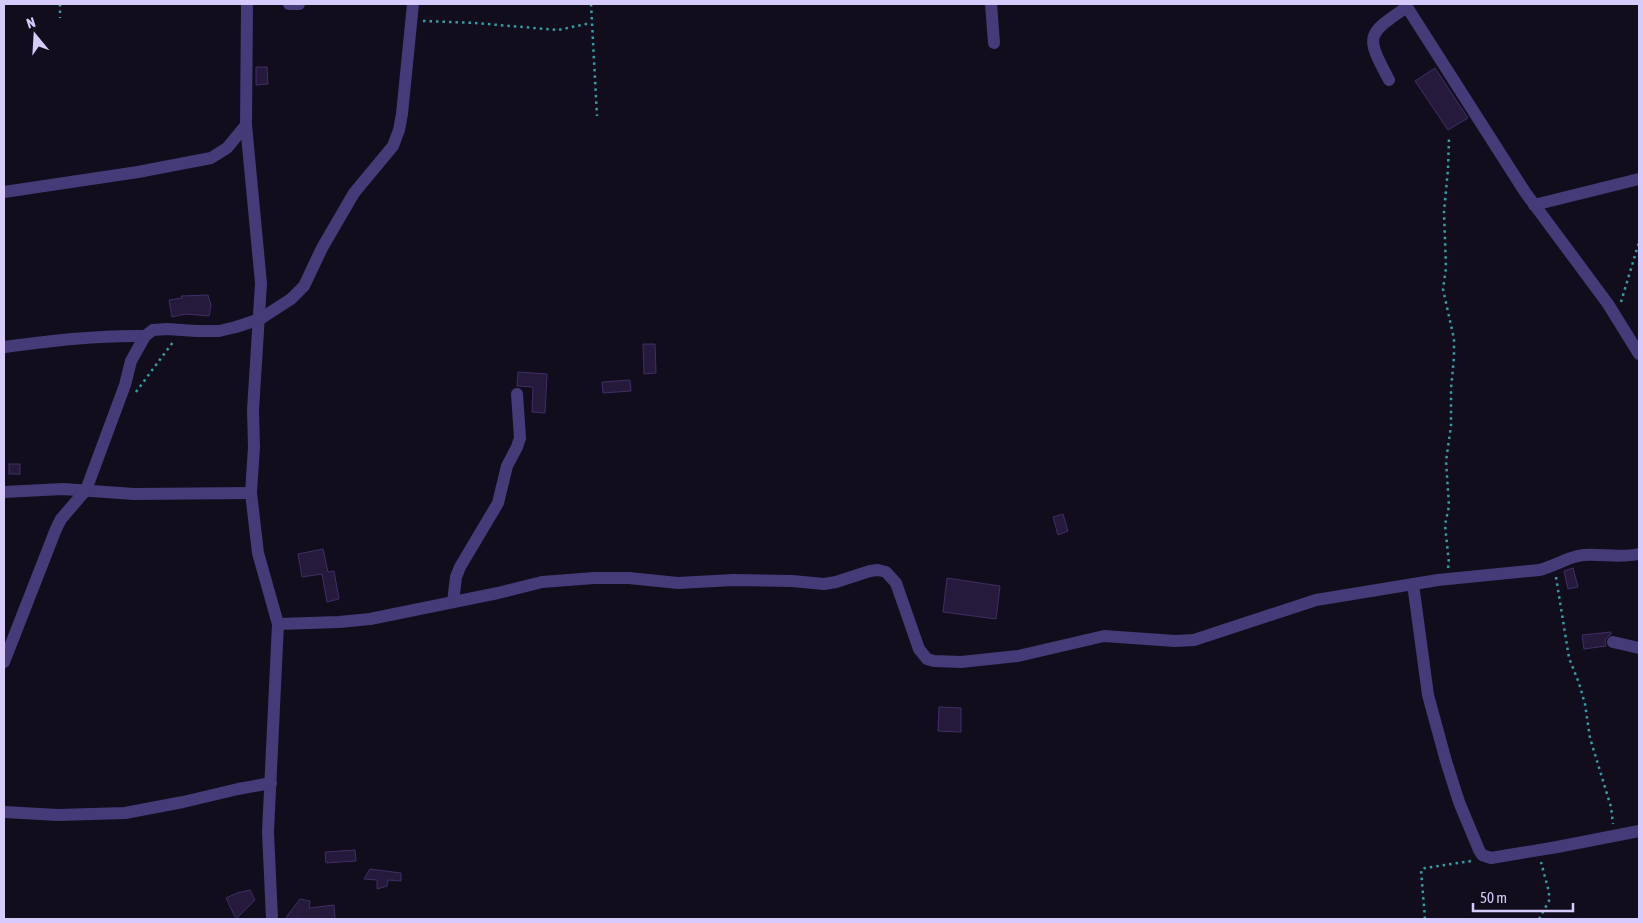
<svg xmlns="http://www.w3.org/2000/svg" width="1643" height="923" font-family="'Asap Condensed',sans-serif">
<rect width="100%" height="100%" fill="#110d1c"/>
<!-- building -->
<g fill="#251a3b" stroke="#402e66">
<polygon points="256,67 267,67 268,84 256,85"/>
<polygon points="1435,68 1468,118 1448,130 1415,81"/>
<polygon points="208,295 211,305 209,316 186,314 172,317 169,300 182,298 181,296"/>
<polygon points="643,344 655,344 656,373 644,374"/>
<polygon points="518,372 547,374 545,413 532,412 533,387 517,386"/>
<polygon points="630,380 631,391 603,393 602,382"/>
<rect x="9" y="464" width="11" height="10"/>
<polygon points="1063,514 1068,531 1058,535 1053,517"/>
<polygon points="323,549 328,572 334,571 339,599 327,602 322,574 302,577 298,554"/>
<polygon points="1573,568 1578,587 1568,589 1564,571"/>
<polygon points="947,578 1000,586 996,619 943,612"/>
<polygon points="1611,632 1611,634 1605,640 1606,646 1584,649 1582,635"/>
<polygon points="939,707 961,708 961,732 938,731"/>
<polygon points="355,850 356,861 326,863 325,852"/>
<polygon points="370,869 401,873 401,881 388,880 387,886 377,889 377,880 364,879"/>
<polygon points="250,890 255,900 236,919 226,898 237,893"/>
<polygon points="300,899 310,901 309,908 334,905 335,919 300,919 300,918 285,919"/>
</g>
<g fill="none" stroke-linecap="round" stroke-linejoin="round">
<!-- path -->
<g stroke="#359da5" stroke-width="2.5" stroke-dasharray="2.5 4" stroke-linecap="butt">
<polyline points="60,4 60,18"/>
<polyline points="591,4 597,116"/>
<polyline points="423,21 475,23 558,30 591,23"/>
<polyline points="1621,302 1639,242"/>
<polyline points="136,392 173,342"/>
<polyline points="1448,568 1449,563 1445,525 1449,506 1446,461 1451,426 1451,389 1454,357 1454,339 1443,289 1446,268 1444,212 1448,169 1449,138"/>
<polyline points="1556,577 1569,658 1579,683 1585,704 1590,738 1611,807 1613,824"/>
<polyline points="1425,919 1421,870 1425,868 1471,861"/>
<polyline points="1539,919 1549,901 1549,892 1541,862"/>
</g>
<!-- minor -->
<g stroke="#453b78" stroke-width="12">
<polyline points="247,4 246,125 261,283 253,410 254,447 251,493 258,553 278,624 268,832 272,919"/>
<polyline points="289,4 299,4"/>
<polyline points="991,4 994,43"/>
<polyline points="1405,4 1525,192 1608,304 1639,354"/>
<path d="M1389,80C1365,35 1366,35 1407,7"/>
<polyline points="4,192 138,172 211,158 227,148 246,125"/>
<polyline points="1534,205 1639,179"/>
<path d="M4,347C51,341 97,335 145,336"/>
<polyline points="4,492 63,489 134,494 251,493"/>
<polyline points="1413,584 1428,695 1446,761 1459,802 1479,850 1482,855 1491,858 1557,847 1639,831"/>
<polyline points="453,602 456,577 460,567 498,503 507,466 517,447 520,438 517,394"/>
<path d="M278,624L339,622L370,619L498,593L542,582L594,578H629L678,583L733,580L792,581L824,584L836,582L870,571L878,570L886,572L896,583L919,649L927,659L934,661L961,662L1018,656L1104,636L1175,641L1194,640L1316,600L1438,580L1539,570C1554,567 1568,556 1584,555C1602,554 1621,558 1639,554"/>
<polyline points="1613,642 1639,648"/>
<polyline points="4,662 56,529 61,519 86,490 125,385 131,361 145,336 153,330 167,329 196,331 219,331 236,327 260,319 291,299 304,286 322,248 354,193 393,146 399,130 402,114 413,4"/>
<polyline points="4,812 58,815 125,813 183,802 238,789 271,783"/>
</g>
</g>
<!-- border -->
<rect width="1643" height="923" fill="none" stroke="#d7cbfb" stroke-width="10"/>
<!-- north arrow -->
<g transform="translate(35 35) rotate(342)" stroke="#110d1c" stroke-width="4" paint-order="stroke">
<path d="M0-4L9 19L0 12L-9 19Z" fill="#d7cbfb"/>
<text y="-8" font-size="14" font-weight="bold" text-anchor="middle" fill="#d7cbfb">N</text>
</g>
<!-- scale -->
<path d="M1473 903v8h100v-8" fill="none" stroke="#d7cbfb" stroke-width="2.5"/>
<text x="1480" y="903" font-size="15" fill="#d7cbfb" stroke="#110d1c" stroke-width="4" paint-order="stroke">50 m</text>
</svg>
